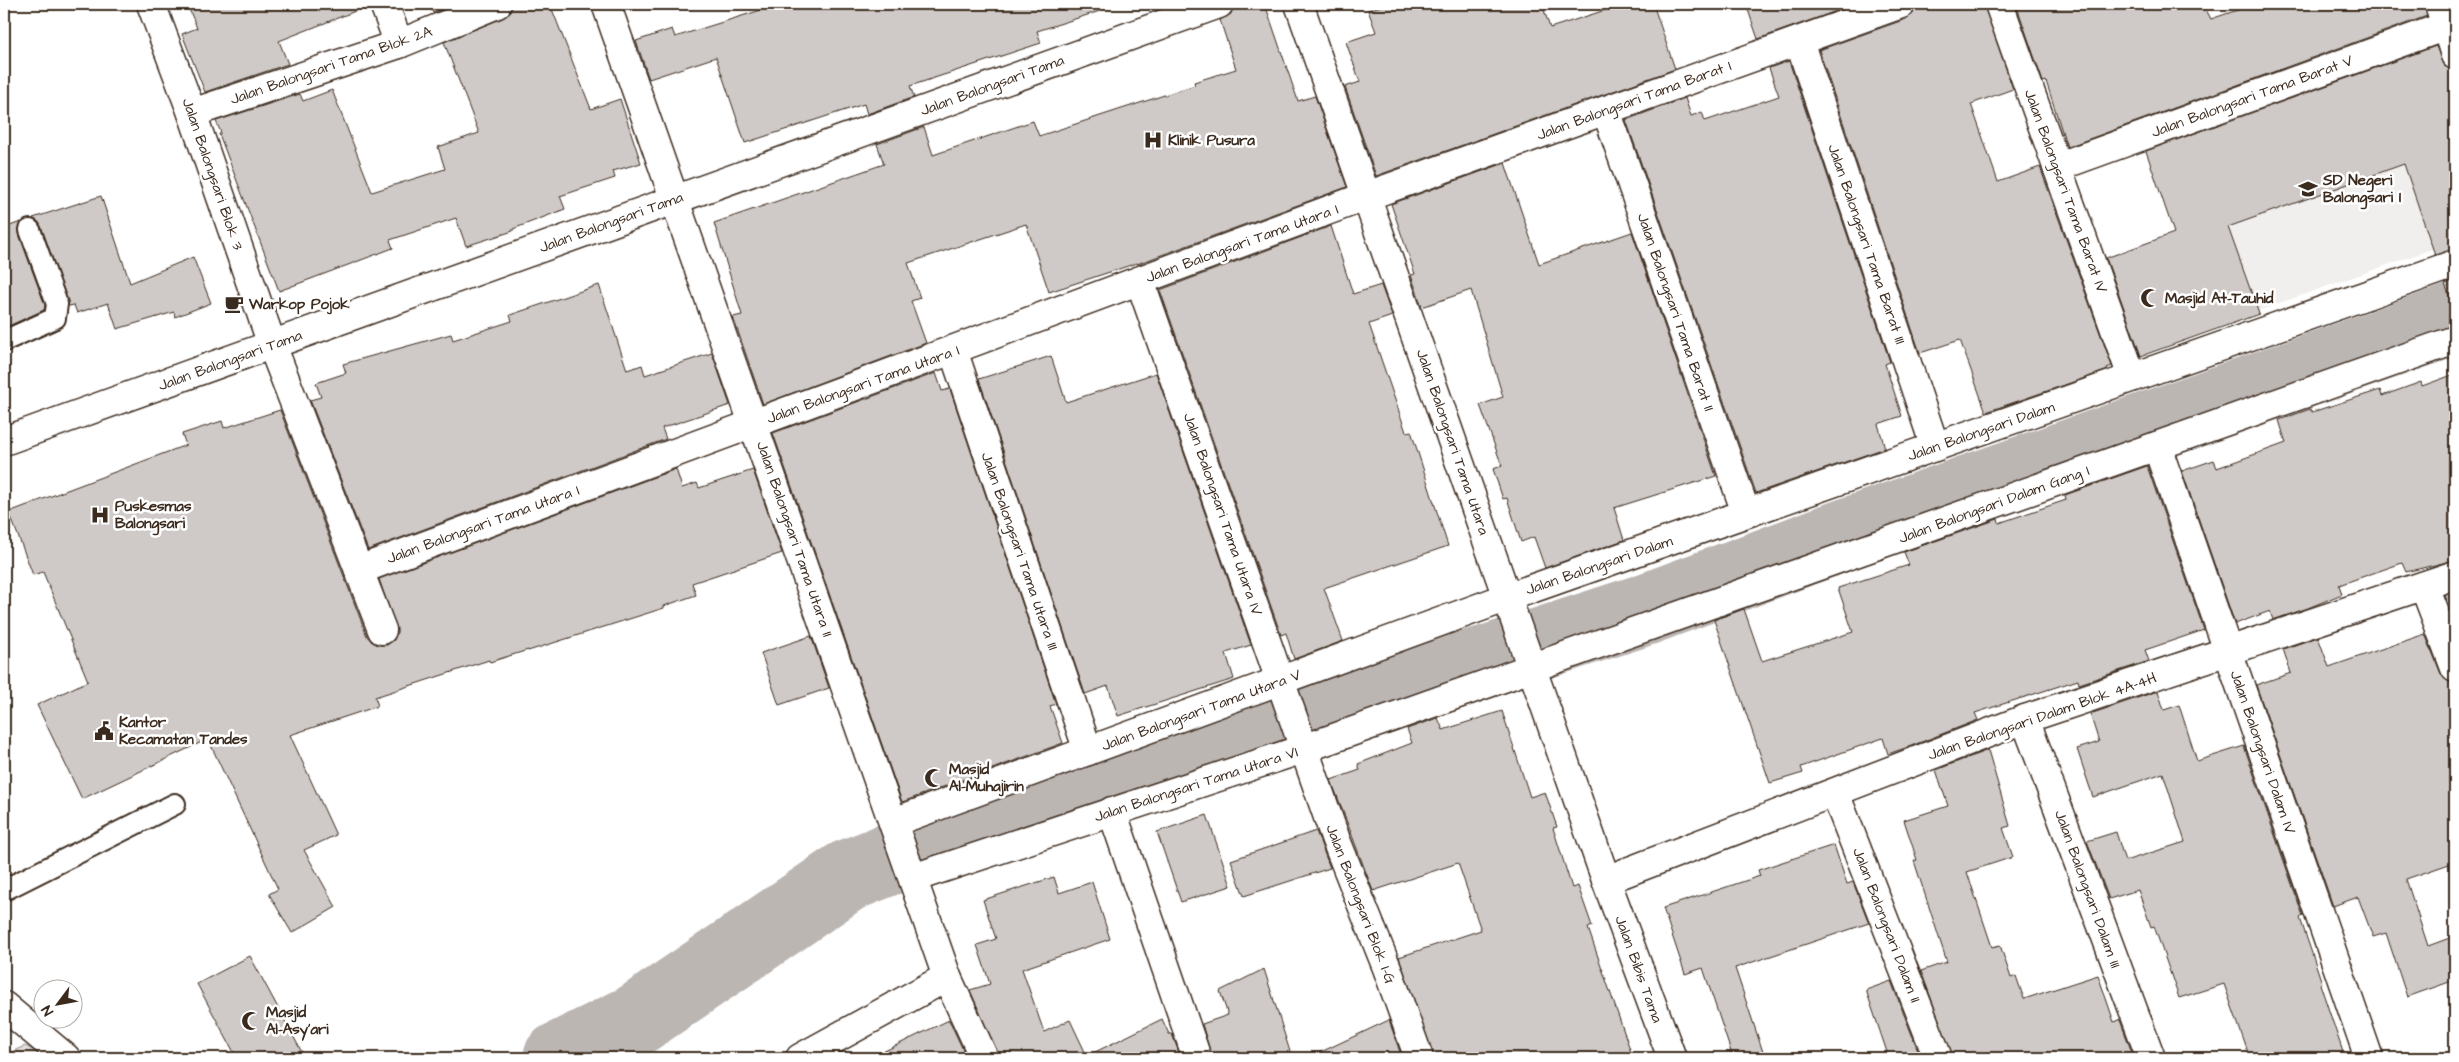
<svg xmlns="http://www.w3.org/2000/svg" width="2459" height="1062" font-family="'Architects Daughter',sans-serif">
<rect width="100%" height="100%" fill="#fff"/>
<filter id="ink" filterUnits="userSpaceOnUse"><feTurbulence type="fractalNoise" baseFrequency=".02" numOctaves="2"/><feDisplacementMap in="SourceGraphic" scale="10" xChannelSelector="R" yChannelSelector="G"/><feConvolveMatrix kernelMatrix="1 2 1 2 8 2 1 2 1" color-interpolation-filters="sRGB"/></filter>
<g filter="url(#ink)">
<!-- built -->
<polygon fill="#f1efee" points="2431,37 2455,106 2455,241 2209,328 2143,137"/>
<!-- green -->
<polygon fill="#e2e0de" stroke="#8e857e" points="25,1046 48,1058 4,1058 4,1055"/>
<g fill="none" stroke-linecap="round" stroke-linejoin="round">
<!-- river -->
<polyline stroke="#bcb6b3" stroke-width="72" points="559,1058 636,1020 847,876 975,825 1283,724 1312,709 1488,661 1644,610 1839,537 2455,319"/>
</g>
<!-- building -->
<g fill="#cfcac7" stroke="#3b2a1e">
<polygon points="187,4 368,4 368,6 279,41 288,64 205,92 182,34 197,28"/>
<polygon points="429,4 456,4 433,13"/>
<polygon points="512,4 550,4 591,109 620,99 641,163 613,171 615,178 560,196 565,209 513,229 513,231 466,246 456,218 390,240 393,248 279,291 219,134 221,133 216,121 300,94 303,101 332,90 372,192 445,169 438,147 479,133 444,42 503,18 510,13"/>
<polygon points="780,4 1099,4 1100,11 1037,31 1041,43 910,86 914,97 867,114 864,104 745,143 716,57 649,79 636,41 672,29 675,37"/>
<polygon points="1234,4 1265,4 1298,101 1315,96 1347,187 1137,264 1137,263 1049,292 1026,224 908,263 920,298 911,301 926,343 763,404 733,317 742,315 714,223 884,164 877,144 924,127 933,155 1033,121 1039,136 1195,85 1194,82 1236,69 1220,20 1231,14"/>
<polygon points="1387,4 1542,4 1550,28 1624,4 1653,4 1675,69 1376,176 1345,87 1360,82 1346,42 1376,32 1368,10"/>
<polygon points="1746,4 1856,4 1758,39"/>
<polygon points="1916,4 1984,4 2013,89 1971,104 1998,182 2040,167 2112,366 2107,368 2108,370 1986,412 1960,340 1920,353 1819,50 1906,19 1913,14"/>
<polygon points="2016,4 2203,4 2211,19 2255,4 2424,4 2427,16 2067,147 2046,81 2043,82"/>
<polygon points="2436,46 2444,66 2455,70 2455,249 2435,255 2404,164 2228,227 2259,314 2141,356 2106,258 2174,233 2146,151"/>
<polygon points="1789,61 1890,362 1885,364 1902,416 1878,424 1885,448 1756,493 1626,120 1685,98 1691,116 1702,112 1705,121 1779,96 1769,68"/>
<polygon points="1505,163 1539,264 1632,232 1716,476 1614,508 1624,540 1545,568 1534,537 1521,542 1507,498 1503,499 1493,469 1502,466 1480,405 1503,397 1471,290 1422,307 1411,275 1415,274 1391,204"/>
<polygon points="101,196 130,283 193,257 211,303 175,317 174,312 117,329 108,303 77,313 74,305 69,306 41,226 33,218"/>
<polygon points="21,222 19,234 45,305 44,310 4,328 4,228"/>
<polygon points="1331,226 1353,294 1381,285 1392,316 1369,324 1406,432 1411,431 1448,546 1324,588 1343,641 1294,659 1286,633 1281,635 1160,290"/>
<polygon points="2455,280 2455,298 2450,298 2445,284"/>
<polygon points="599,285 627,370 642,365 645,375 712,353 730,405 662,428 666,439 368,550 310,400 321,397 316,383 346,373 343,364 451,334 453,340 512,321 510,315"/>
<polygon points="1051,356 1066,402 1156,373 1251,645 1226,653 1234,679 1118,716 1108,686 1085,694 979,379"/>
<polygon points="936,373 942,391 950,389 1056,704 1050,706 1063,743 902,802 773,433"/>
<polygon points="2455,374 2455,560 2406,572 2402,563 2339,585 2342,594 2308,608 2273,620 2270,611 2235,624 2182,471 2214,460 2217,468 2286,443 2279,420 2310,409 2312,412 2380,390 2382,396 2421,382 2422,386"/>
<polygon points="280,410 367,636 372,642 379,645 387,645 394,640 397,632 379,579 676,469 682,488 697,483 699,488 753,470 782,553 692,583 696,595 664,606 664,608 528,651 528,650 490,662 489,660 375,697 378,706 290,735 336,835 304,850 336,907 292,933 269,894 278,889 208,739 82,799 37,705 88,681 43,572 33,575 9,512 186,445 182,434 222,421 224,428"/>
<polygon points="2147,466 2204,630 2145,650 2149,661 2079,684 2078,680 1975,713 1978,720 1911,746 1888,754 1883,738 1801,767 1803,773 1770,783 1714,620 1744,609 1762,661 1853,632 1838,588 1909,565 1904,552 1998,519 1999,523 2066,500 2065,495"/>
<polygon points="2455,591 2455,624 2444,595"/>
<polygon points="2425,634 2441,674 2446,680 2455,683 2455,862 2406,879 2428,946 2455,936 2455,980 2407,997 2386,933 2373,937 2358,897 2333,906 2256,685 2291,673 2283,649 2318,637 2329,667"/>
<polygon points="811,636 829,688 779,705 761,653"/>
<polygon points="2158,691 2164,710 2179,705 2197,761 2244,746 2303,916 2300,918 2322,983 2320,984 2345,1058 2250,1058 2224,984 2179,998 2154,926 2151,927 2138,890 2109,899 2087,841 2116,832 2125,861 2185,842 2163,773 2093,797 2077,749 2099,742 2090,714"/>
<polygon points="1502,711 1530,797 1545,792 1557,827 1553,828 1572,888 1578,886 1592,926 1588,928 1633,1058 1434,1058 1399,957 1481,930 1458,863 1373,891 1331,780 1360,770 1358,764 1412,743 1407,729 1438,718 1443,730"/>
<polygon points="1988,750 2010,826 2003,828 2013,857 1967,872 1992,947 2000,945 2011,978 2016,976 2024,999 2098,975 2114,1022 2120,1020 2134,1058 1953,1058 1921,971 1947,962 1914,861 1917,860 1904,820 1948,806 1936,770"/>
<polygon points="1207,815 1231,886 1181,902 1157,832"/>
<polygon points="1316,831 1330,868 1244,896 1231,860"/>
<polygon points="1834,845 1847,884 1853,882 1869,923 1735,968 1765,1058 1733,1058 1703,968 1685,974 1663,908 1760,876 1758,870"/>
<polygon points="1054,877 1059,893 1092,882 1110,939 1022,969 1044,1032 1070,1020 1087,1056 1162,1019 1169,1034 1172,1034 1181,1058 999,1058 970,990 990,984 977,945 996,939 983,900"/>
<polygon points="250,956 305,1058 237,1058 197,984"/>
<polygon points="1264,969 1292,1058 1212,1058 1202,1024 1228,1015 1220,991"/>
<polygon points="1891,981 1921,1058 1889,1058 1866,990"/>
<polygon points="949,1020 967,1058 870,1058"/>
<polygon points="1389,1020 1402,1058 1308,1058"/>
</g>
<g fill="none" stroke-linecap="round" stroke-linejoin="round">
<!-- service casing -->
<g stroke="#3b2a1e" stroke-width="24">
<g id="service">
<polyline points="4,341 55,318 57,304 30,230"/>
<polyline points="4,890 175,804"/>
</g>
</g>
<!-- minor casing -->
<g stroke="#3b2a1e" stroke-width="31">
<g id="minor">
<polyline points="151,4 192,113 272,345 382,630"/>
<polyline points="384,4 399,44"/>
<polyline points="606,4 947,977 984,1058"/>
<polyline points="1299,4 1606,880 1672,1058"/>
<polyline points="1999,4 2132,377"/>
<polyline points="2439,4 2455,55"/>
<polyline points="1799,41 1935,447"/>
<polyline points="1606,110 1746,513"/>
<polyline points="192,113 399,44 497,4"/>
<polyline points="2057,167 2446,26"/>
<polyline points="1140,281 1336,840 1387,968 1419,1058"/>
<polyline points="953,350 1088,751"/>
<polyline points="2157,446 2369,1058"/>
<polyline points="359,570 1367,196 1901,4"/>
<polyline points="2424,586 2455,668"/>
<polyline points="2025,719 2151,1058"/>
<polyline points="1835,793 1938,1058"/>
<polyline points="1112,811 1197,1058"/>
<polyline points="894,822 1508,597 2455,264"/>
<polyline points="913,878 1303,749 2455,340"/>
<polyline points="1606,880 2025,719 2455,575"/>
<polyline points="4,1006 66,1058"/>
<polyline points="800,1058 947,977"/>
</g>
</g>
<!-- tertiary casing -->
<g stroke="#3b2a1e" stroke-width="31">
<polyline id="tertiary" points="4,441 1219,4"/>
</g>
<!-- service -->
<use href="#service" stroke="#fff" stroke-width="20"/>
<!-- minor -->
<use href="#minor" stroke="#fff" stroke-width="28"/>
<!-- tertiary -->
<use href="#tertiary" stroke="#fff" stroke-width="28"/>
</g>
</g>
<!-- icons -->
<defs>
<g id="hospital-bare" transform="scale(1.5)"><path d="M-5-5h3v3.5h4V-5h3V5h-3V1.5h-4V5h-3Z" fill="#3b2a1e" stroke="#fff" stroke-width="2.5" paint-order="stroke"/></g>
<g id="school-bare" transform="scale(1.5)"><path d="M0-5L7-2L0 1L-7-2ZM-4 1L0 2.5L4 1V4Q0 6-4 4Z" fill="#3b2a1e" stroke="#fff" stroke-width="2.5" paint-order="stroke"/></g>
<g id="mosque-bare" transform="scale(1.5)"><path d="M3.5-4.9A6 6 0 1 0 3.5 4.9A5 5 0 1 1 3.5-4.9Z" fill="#3b2a1e" stroke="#fff" stroke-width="2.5" paint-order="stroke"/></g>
<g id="cafe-bare" transform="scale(1.5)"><path d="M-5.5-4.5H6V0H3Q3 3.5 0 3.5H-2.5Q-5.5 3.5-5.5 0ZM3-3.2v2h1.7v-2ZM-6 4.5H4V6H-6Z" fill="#3b2a1e" stroke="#fff" stroke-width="2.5" paint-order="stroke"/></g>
<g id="civic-bare" transform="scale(1.5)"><path d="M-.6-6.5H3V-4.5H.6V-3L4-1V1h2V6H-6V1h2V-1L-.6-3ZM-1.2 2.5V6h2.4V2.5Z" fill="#3b2a1e" stroke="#fff" stroke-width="2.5" paint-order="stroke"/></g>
</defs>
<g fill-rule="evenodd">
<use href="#hospital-bare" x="1153" y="140"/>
<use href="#school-bare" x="2308" y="189"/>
<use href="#mosque-bare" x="2150" y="298"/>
<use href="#cafe-bare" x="234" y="304"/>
<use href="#hospital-bare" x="100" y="515"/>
<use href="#civic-bare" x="104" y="731"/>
<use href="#mosque-bare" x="934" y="778"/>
<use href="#mosque-bare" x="251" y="1021"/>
</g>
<g text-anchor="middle" stroke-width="5" stroke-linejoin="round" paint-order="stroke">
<!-- street labels -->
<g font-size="15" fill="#3b2a1e" stroke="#fff">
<text transform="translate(331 65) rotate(-19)" y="5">Jalan Balongsari Tama Blok 2A</text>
<text transform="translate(992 85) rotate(-20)" y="5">Jalan Balongsari Tama</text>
<text transform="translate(2252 96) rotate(-20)" y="5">Jalan Balongsari Tama Barat V</text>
<text transform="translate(1634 100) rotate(-20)" y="5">Jalan Balongsari Tama Barat I</text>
<text transform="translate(213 174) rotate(71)" y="5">Jalan Balongsari Blok 3</text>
<text transform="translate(2066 191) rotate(70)" y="5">Jalan Balongsari Tama Barat IV</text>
<text transform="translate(611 222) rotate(-20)" y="5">Jalan Balongsari Tama</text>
<text transform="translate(1242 243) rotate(-20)" y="5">Jalan Balongsari Tama Utara I</text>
<text transform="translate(1867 244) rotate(71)" y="5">Jalan Balongsari Tama Barat III</text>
<text transform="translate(1676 312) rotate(71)" y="5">Jalan Balongsari Tama Barat II</text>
<text transform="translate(230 360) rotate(-20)" y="5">Jalan Balongsari Tama</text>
<text transform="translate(863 384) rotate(-20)" y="5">Jalan Balongsari Tama Utara I</text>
<text transform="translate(1981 431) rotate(-19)" y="5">Jalan Balongsari Dalam</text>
<text transform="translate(1453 442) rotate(71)" y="5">Jalan Balongsari Tama Utara</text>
<text transform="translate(1994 504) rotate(-20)" y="5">Jalan Balongsari Dalam Gang I</text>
<text transform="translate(1223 514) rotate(71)" y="5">Jalan Balongsari Tama Utara IV</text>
<text transform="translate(483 524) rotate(-20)" y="5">Jalan Balongsari Tama Utara I</text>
<text transform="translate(795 539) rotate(71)" y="5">Jalan Balongsari Tama Utara II</text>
<text transform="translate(1020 551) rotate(71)" y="5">Jalan Balongsari Tama Utara III</text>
<text transform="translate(1599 565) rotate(-19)" y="5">Jalan Balongsari Dalam</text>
<text transform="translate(1201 710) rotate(-20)" y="5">Jalan Balongsari Tama Utara V</text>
<text transform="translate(2042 716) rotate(-19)" y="5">Jalan Balongsari Dalam Blok 4A-4H</text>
<text transform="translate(2263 752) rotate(71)" y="5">Jalan Balongsari Dalam IV</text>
<text transform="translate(1196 784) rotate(-18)" y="5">Jalan Balongsari Tama Utara VI</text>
<text transform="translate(2088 889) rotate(70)" y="5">Jalan Balongsari Dalam III</text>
<text transform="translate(1361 904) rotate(69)" y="5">Jalan Balongsari Blok I-G</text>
<text transform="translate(1887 925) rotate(69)" y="5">Jalan Balongsari Dalam II</text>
<text transform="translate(1639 969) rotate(70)" y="5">Jalan Bibis Tama</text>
</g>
<!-- poi labels -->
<g font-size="15" font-weight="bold" fill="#3b2a1e" stroke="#fff" text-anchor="start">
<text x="1168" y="145">Klinik Pusura</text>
<text x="2323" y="185">SD Negeri<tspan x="2323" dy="17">Balongsari I</tspan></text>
<text x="2165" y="303">Masjid At-Tauhid</text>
<text x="249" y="309">Warkop Pojok</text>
<text x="115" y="511">Puskesmas<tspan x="115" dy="17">Balongsari</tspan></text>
<text x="119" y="727">Kantor<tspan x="119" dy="17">Kecamatan Tandes</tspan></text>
<text x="949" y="774">Masjid<tspan x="949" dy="17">Al-Muhajirin</tspan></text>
<text x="266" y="1017">Masjid<tspan x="266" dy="17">Al-Asy'ari</tspan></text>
</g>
</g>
<!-- margin -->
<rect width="2459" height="1062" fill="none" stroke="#fff" stroke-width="20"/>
<rect x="10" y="10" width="2439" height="1042" fill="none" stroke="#3b2a1e" stroke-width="2" filter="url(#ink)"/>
<!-- north arrow -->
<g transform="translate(58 1004) rotate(238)"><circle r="24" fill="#ffffff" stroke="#b1aaa5"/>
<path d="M0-4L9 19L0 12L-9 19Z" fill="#3b2a1e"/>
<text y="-8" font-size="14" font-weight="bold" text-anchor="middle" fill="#3b2a1e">N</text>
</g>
</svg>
